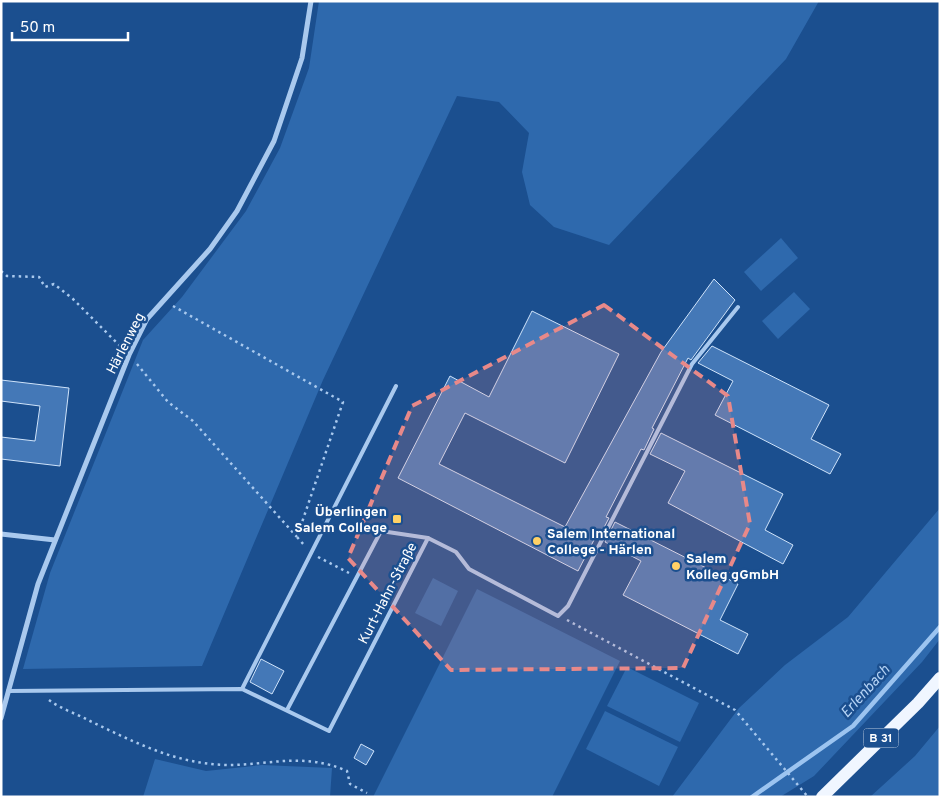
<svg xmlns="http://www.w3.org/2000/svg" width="941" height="798" font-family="Overpass,sans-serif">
<rect width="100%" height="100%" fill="#1b4f8f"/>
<!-- green -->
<g fill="#2e69ad">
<polygon points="319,1 819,1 786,59 609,245 554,227 530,205 522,172 529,133 499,102 457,96 323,380 202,666 23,669 50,573 143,340 182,297 246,211 280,148 309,68"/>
<polygon points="781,238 798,258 761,291 744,272"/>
<polygon points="794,292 810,309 778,339 762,321"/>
<polygon points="940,508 940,639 922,662 814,776 780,797 672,797 739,708 785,665 848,617"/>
<polygon points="433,578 458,591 441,626 415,613"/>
<polygon points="477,589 620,661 552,797 373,797"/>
<polygon points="627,667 699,703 680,742 607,706"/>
<polygon points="605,711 678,747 659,786 586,749"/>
<polygon points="940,726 940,797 870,797 915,756"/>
<polygon points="155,759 206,771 262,765 332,768 330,797 143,797"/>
</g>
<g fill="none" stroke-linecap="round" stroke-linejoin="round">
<!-- stream -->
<polyline stroke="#9cc4f0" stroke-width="4.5" points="752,797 853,726 940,627"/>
</g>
<!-- building -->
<g fill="#4478b7" stroke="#cfe3fa">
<polygon points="714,279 735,300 691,360 688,358 652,428 654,429 644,450 641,449 606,517 609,518 598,539 595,538 578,571 398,478 450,376 489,397 532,311 619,354 565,463 465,413 439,464 565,527 661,352"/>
<polygon points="712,346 829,405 811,439 841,454 830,474 715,415 733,381 698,363"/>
<polygon points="1,380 69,388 60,466 1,459 1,437 35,441 40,406 1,401"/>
<polygon points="661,433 783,494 765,530 793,545 783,564 668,503 685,471 650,454"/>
<polygon points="615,522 738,584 720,620 748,634 738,654 623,595 641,561 605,542"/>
<polygon points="261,659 284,671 272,694 250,682"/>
<polygon points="361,744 374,751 366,765 354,758"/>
</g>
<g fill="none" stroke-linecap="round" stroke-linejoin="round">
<!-- path -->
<g stroke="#a9c9ee" stroke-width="2.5" stroke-dasharray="2.5 4" stroke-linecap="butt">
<polyline points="1,271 7,276 39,277 45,287 54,284 73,299 121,347"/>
<polyline points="173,306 343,402 297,537 305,546"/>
<polyline points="137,364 168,402 193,421 297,537"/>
<polyline points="318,557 349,573"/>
<polyline points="567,620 735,710 808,797"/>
<path d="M49,700C61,709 77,714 90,721C134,742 176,764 227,765C270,765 304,752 347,771L350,784L367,793"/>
</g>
<!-- service -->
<g stroke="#a9c9ee" stroke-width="4">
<polyline points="242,689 396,386"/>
<polyline points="8,691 242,689 329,731 428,538"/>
<polyline points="287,710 381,531 428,538 456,552 469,569 558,616 568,606 692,364 738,307"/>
</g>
<!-- minor -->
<g stroke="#a9c9ee" stroke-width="5">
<polyline points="1,534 55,540"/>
<polyline points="1,718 38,584 129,355 147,319 210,249 237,211 274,141 302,58 311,1"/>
</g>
<!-- primary -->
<polyline stroke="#f0f6ff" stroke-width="12" points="822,797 918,703 940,678"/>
</g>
<!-- marked area -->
<path fill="#e88989" fill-opacity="0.2" stroke="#e88989" stroke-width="4" stroke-dasharray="10 6" stroke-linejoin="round" d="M604,305L728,396L750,524L683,668L451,670L348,558L412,406Z"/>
<!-- markers -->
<g fill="#ffd166" stroke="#1b4f8f" stroke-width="2">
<rect x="392" y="514" width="10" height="10" rx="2.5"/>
<circle cx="537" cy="541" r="5"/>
<circle cx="676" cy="566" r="5"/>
</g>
<g text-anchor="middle" stroke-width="5" stroke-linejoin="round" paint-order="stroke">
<!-- shield labels -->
<rect fill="#1b4f8f" stroke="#bbcadd" stroke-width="1" x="863.5" y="728.5" width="35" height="19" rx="4"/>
<g font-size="12" font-weight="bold" fill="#fff">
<text x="881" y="742">B 31</text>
</g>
<!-- street labels -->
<g font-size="14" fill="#fff" stroke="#1b4f8f">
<text transform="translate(125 343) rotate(-63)" y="5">Härlenweg</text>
<text transform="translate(387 593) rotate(-63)" y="5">Kurt-Hahn-Straße</text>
</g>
<!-- poi labels -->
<g font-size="14" font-weight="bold" fill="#fff" stroke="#1b4f8f" text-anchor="start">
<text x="387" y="516" text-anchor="end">Überlingen<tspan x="387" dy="16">Salem College</tspan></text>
<text x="547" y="538">Salem International<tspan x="547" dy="16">College - Härlen</tspan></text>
<text x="686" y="563">Salem<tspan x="686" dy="16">Kolleg gGmbH</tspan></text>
</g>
<!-- water labels -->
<g font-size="15" font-style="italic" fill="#b5d3f5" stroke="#1b4f8f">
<text transform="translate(865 691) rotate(-48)" y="5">Erlenbach</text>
</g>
</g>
<!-- border -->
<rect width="941" height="798" fill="none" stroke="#ffffff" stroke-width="5"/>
<!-- scale -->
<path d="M12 32v8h116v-8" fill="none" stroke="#ffffff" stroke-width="2.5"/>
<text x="20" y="32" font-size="15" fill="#ffffff" stroke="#1b4f8f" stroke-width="4" paint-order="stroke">50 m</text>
</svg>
